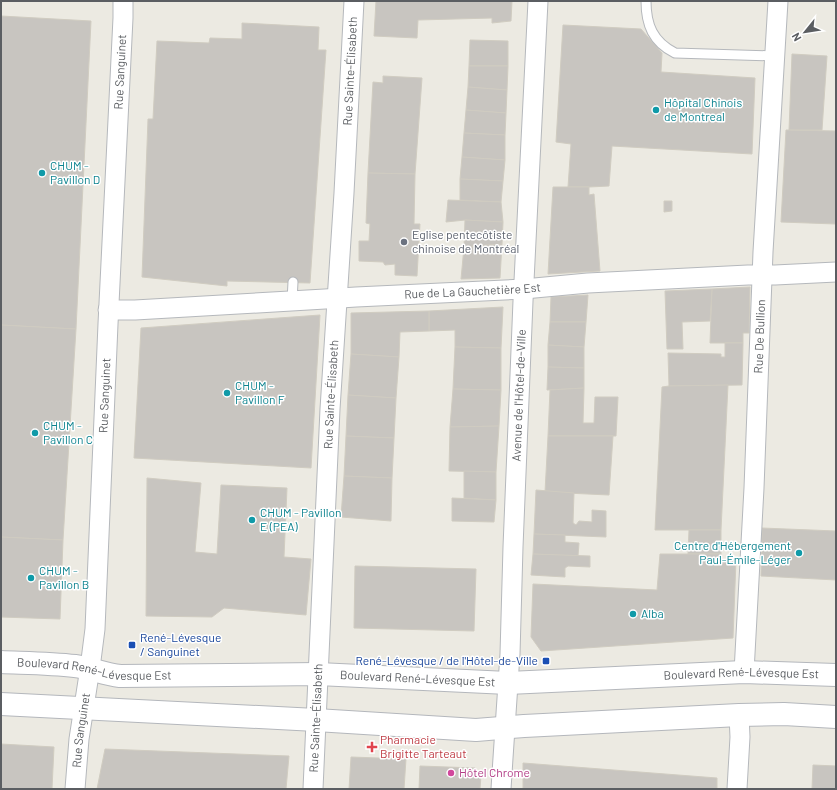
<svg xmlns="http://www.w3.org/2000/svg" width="837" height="790" font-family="Barlow,sans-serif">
<rect width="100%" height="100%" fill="#eceae2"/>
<!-- building -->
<g fill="#c8c5c0" stroke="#d0ccc1">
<polygon points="376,1 512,1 511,21 492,23 492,18 418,20 417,38 374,36"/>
<polygon points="1,16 91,21 76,329 1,325"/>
<polygon points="242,23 319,27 318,50 326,50 310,283 227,281 227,286 142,277 148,119 153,119 157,41 209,43 210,38 242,39"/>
<polygon points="563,25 641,29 662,53 661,72 755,78 752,154 612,146 609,186 589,187 568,187 571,144 556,142"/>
<polygon points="470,40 508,41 508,66 469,66"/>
<polygon points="792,54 827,56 822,130 789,130"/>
<polygon points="469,66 508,66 507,90 468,87"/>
<polygon points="383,76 422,78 415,174 368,173 373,82 383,83"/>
<polygon points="468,87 507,90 506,113 466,110"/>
<polygon points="466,110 506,113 505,135 464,133"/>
<polygon points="786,130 836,131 836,224 781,222"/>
<polygon points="464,133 505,135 505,160 462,157"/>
<polygon points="462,157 505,160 503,181 460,179"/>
<polygon points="368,173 415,174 414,224 420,224 417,276 395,275 395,264 385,265 383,262 359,261 359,241 369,241 370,224 366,223"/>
<polygon points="460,179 503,181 501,202 460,200"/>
<polygon points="553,187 589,187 589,195 594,194 600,271 548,274"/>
<polygon points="448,200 501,202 503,222 465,220 446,222"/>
<polygon points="664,201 672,201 672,211 664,212"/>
<polygon points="465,220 503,222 502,244 464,247"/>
<polygon points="502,244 500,278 461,279 464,247"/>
<polygon points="750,287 749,333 743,333 743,343 710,343 712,289"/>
<polygon points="712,289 710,321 682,322 683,349 667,349 665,291"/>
<polygon points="588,295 586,322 550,322 551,297"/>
<polygon points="503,307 501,348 455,347 455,330 429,331 429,311"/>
<polygon points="429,311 429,331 400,332 399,357 351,354 351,313"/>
<polygon points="320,315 311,468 134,458 141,328"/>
<polygon points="550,322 586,322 584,347 548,345"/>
<polygon points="1,325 76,329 63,540 1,537"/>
<polygon points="725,343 743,343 742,385 669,386 668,353 721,354 721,357 725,357"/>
<polygon points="548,345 584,347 584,368 548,367"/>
<polygon points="455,347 501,348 501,390 453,389"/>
<polygon points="351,354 399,357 396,398 348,395"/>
<polygon points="548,367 584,368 584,388 547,390"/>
<polygon points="728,385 721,530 655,530 662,387 669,386"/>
<polygon points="584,388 583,423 594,423 595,397 618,397 616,436 548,436 550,390"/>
<polygon points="453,389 501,390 499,426 450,427"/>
<polygon points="348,395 396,398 394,438 346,436"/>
<polygon points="499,426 496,472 449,471 450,427"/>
<polygon points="346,436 394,438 392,478 344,476"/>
<polygon points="548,436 613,436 609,495 545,492"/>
<polygon points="464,471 496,472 496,500 464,498"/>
<polygon points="344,476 392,478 391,521 341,517"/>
<polygon points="147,478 201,483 195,552 217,554 221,485 287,488 284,557 311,559 306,615 224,608 212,617 146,616"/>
<polygon points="536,490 574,493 573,523 576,525 579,521 592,522 592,510 606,511 606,537 534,534"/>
<polygon points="452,498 496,500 494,522 452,521"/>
<polygon points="762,528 836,531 836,580 761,576"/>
<polygon points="689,530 721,530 721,554 688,554"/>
<polygon points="534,534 565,535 565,542 579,543 578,556 533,554"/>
<polygon points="1,537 63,540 60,619 1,617"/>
<polygon points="533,554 590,556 590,567 568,566 565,568 565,577 531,575"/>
<polygon points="660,554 721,554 721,560 736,560 733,638 541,651 531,637 533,584 657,590"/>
<polygon points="355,566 476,569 474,631 354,628"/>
<polygon points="1,744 54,747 52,789 1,789"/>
<polygon points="105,749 289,756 286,789 97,789"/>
<polygon points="351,757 406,759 404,789 349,789"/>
<polygon points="523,763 717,778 717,789 523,789"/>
<polygon points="813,765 836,766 836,789 812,789"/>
<polygon points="420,766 475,768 481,775 480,789 419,789"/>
</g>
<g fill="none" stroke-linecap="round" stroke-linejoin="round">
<!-- lane casing -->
<g stroke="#b5b8bc" stroke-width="11">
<g id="lane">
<path d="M646,1C646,25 653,42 675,53L775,56"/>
<polyline points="292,301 293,282"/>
</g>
</g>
<!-- street casing -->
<g stroke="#b5b8bc" stroke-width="21">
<g id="street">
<path id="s1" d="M108,310H135L325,299L356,297L524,289L588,283L748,275H775L836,272"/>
<path id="s2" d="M744,672L754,488L763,252L778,1"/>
<path id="s3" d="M75,789L79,739L90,668L95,629L108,324L123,18V1"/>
<path id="s4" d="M313,789L330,409L344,193L354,1"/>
<path id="s5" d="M501,789L503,758L510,654L513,547L523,301L538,1"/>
<polyline points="737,789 740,737 739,715"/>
</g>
</g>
<!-- secondary casing -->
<g stroke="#b4b7bc" stroke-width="24">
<g id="secondary">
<path id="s6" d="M1,662C25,663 51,663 75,666C90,668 104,674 120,676L318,674L508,683L744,672L836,675"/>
<polyline points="1,704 316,720 476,730 524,726 739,715 784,714 836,717"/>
</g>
</g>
<!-- lane -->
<use href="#lane" stroke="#fff" stroke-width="9"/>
<!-- street -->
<use href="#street" stroke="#fff" stroke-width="19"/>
<!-- secondary -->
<use href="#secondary" stroke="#fff" stroke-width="22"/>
</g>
<!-- markers -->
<g fill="#0f9aa8" stroke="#fff" stroke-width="1.5">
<circle cx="656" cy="110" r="4"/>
<circle cx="42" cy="173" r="4"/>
<circle cx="227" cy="393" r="4"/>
<circle cx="35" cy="433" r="4"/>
<circle cx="252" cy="520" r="4"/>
<circle cx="799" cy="553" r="4"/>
<circle cx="31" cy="578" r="4"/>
<circle cx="633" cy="614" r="4"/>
</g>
<circle fill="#6b7280" stroke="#fff" stroke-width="1.5" cx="404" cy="242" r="4"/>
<g fill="#1a4fb4" stroke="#fff" stroke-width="1.5">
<rect x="128" y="641" width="8" height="8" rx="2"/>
<rect x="542" y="657" width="8" height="8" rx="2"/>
</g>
<path fill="#e0444e" stroke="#fff" stroke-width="1.5" d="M370 741h4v4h4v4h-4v4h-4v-4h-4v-4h4z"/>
<circle fill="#d1479c" stroke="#fff" stroke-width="1.5" cx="451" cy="773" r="4"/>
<g text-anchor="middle" stroke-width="3" stroke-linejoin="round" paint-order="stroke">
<!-- street labels -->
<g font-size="12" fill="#5b5e62" stroke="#fff">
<text dy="4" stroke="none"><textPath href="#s4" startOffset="719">Rue Sainte-Élisabeth</textPath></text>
<text dy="4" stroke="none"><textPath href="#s3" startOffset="719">Rue Sanguinet</textPath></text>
<text dy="4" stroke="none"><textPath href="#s1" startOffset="365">Rue de La Gauchetière Est</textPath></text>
<text dy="4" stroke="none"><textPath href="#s2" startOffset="336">Rue De Bullion</textPath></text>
<text dy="4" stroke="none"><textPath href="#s4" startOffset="395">Rue Sainte-Élisabeth</textPath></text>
<text dy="4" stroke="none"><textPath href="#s5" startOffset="394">Avenue de l'Hôtel-de-Ville</textPath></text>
<text dy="4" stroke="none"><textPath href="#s3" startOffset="395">Rue Sanguinet</textPath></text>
<text dy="4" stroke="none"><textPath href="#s6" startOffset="94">Boulevard René-Lévesque Est</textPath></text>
<text dy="4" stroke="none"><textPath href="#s6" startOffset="742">Boulevard René-Lévesque Est</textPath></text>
<text dy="4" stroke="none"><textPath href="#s6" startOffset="418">Boulevard René-Lévesque Est</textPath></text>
<text dy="4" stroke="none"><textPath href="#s4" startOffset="71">Rue Sainte-Élisabeth</textPath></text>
<text dy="4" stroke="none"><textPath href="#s3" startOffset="59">Rue Sanguinet</textPath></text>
</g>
<!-- culture labels -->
<g font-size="12" fill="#0d838f" stroke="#fff" text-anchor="start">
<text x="664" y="107">Hôpital Chinois<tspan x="664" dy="14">de Montreal</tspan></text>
<text x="50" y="170">CHUM -<tspan x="50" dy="14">Pavillon D</tspan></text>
<text x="235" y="390">CHUM -<tspan x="235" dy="14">Pavillon F</tspan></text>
<text x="43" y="430">CHUM -<tspan x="43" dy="14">Pavillon C</tspan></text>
<text x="260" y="517">CHUM - Pavillon<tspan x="260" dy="14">E (PEA)</tspan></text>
<text x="791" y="550" text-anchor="end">Centre d'Hébergement<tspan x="791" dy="14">Paul-Émile-Léger</tspan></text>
<text x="39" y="575">CHUM -<tspan x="39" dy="14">Pavillon B</tspan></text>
<text x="641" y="618">Alba</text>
</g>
<!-- worship labels -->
<g font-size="12" fill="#5b616d" stroke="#fff" text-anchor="start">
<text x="412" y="239">Eglise pentecôtiste<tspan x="412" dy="14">chinoise de Montréal</tspan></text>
</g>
<!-- transit labels -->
<g font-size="12" fill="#164399" stroke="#fff" text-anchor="start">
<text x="140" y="642">René-Lévesque<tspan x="140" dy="14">/ Sanguinet</tspan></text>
<text x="538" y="665" text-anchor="end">René-Lévesque / de l'Hôtel-de-Ville</text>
</g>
<!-- health labels -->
<g font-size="12" fill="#be3a42" stroke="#fff" text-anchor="start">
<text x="380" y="744">Pharmacie<tspan x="380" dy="14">Brigitte Tarteaut</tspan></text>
</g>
<!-- hotel labels -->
<g font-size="12" fill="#b23c85" stroke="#fff" text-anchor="start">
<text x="459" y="777">Hôtel Chrome</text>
</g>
</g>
<!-- border -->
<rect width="837" height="790" fill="none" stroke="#5b5e62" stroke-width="4"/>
<!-- north arrow -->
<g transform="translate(805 32) rotate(240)" stroke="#ffffff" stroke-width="3" paint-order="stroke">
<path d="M0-3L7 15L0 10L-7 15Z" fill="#5b5e62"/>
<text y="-6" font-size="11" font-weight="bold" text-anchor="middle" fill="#5b5e62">N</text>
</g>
</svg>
